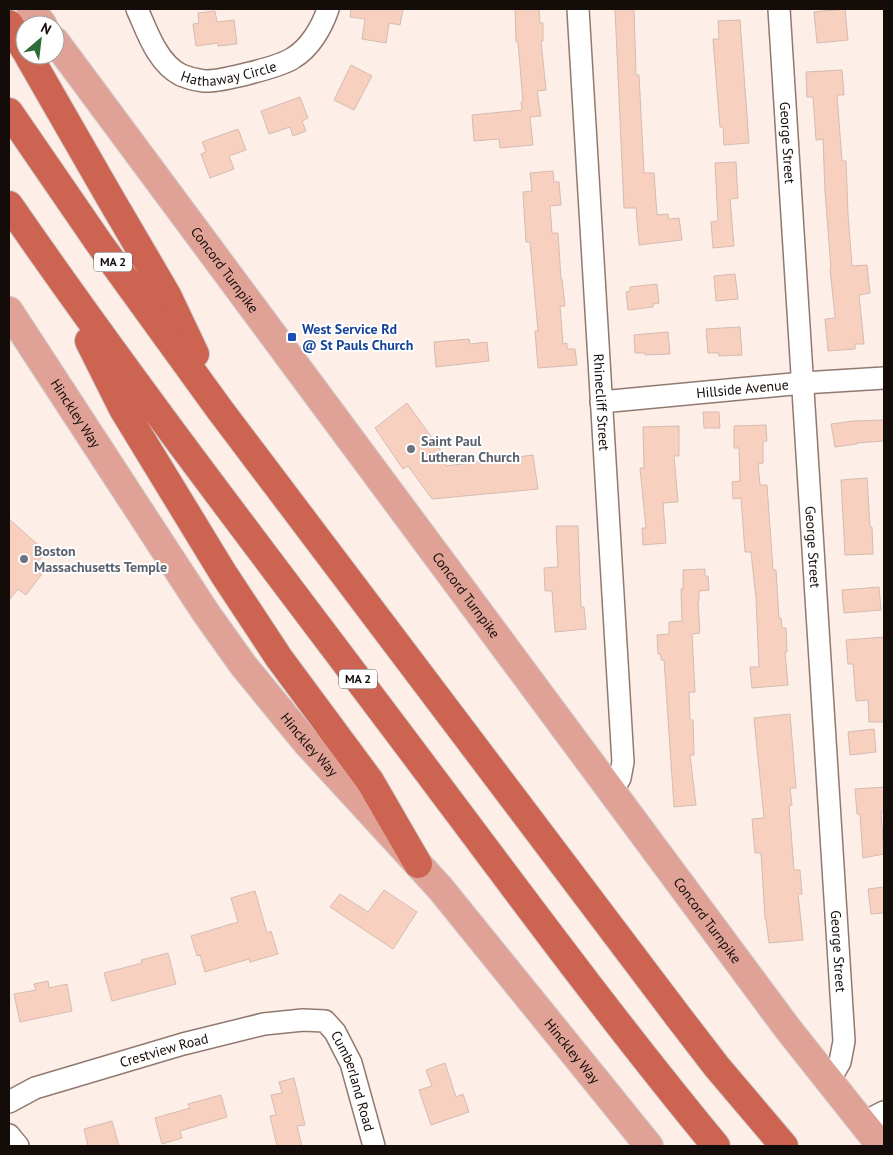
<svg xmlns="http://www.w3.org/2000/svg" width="893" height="1155" font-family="'PT Sans',sans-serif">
<rect width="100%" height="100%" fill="#fdeee7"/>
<!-- building -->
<g fill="#f8d0bf" stroke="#d5bcb1">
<polygon points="351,9 403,9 400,25 389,23 386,43 362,39 365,19 350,17"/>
<polygon points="515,9 539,9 540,23 543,23 543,41 541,41 546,90 537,91 541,116 530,117 533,145 500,148 499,139 474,141 472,115 522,110 521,102 523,102 518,42 516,42"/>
<polygon points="615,9 634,9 636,75 639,75 644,173 654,173 657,215 668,214 669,219 679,218 682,240 639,245 636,208 624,208"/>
<polygon points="845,9 848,40 817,43 814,12"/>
<polygon points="215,11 217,22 234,20 237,44 218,46 218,43 196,46 193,24 199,23 198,13"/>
<polygon points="740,20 749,143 724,145 723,127 720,127 713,39 719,39 718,21"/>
<polygon points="351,65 372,76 354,110 334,100"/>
<polygon points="842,70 844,95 837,95 842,161 846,161 848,214 852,266 867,265 870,293 859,295 864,344 855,344 855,349 828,351 825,319 835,318 835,316 830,269 831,269 825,191 823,139 816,140 813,97 807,97 806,72"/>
<polygon points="300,97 308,118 302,121 306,131 293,136 290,127 269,134 261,111"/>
<polygon points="238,129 246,150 229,156 234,169 210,178 201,154 206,152 202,142"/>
<polygon points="736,162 738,198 730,199 734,246 713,248 711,222 718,221 715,163"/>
<polygon points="553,171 554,182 559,182 561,205 550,206 552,233 558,233 561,279 562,279 565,306 560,306 563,344 567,343 567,349 575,349 577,365 538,368 535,331 538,331 530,242 526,242 523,192 532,191 530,173"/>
<polygon points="735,274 738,299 716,301 714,276"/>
<polygon points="657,284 659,303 653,304 653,307 628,310 626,292 630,291 630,287"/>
<polygon points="740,327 742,355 719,356 719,353 708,353 706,329"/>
<polygon points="668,332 670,354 645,355 645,353 635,353 634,335"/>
<polygon points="469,339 470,344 487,342 489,361 436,367 434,342"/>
<polygon points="407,403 445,456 446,466 533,455 538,489 432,499 408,466 403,469 375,428"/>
<polygon points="703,412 719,412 720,428 704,428"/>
<polygon points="884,420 884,441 857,443 857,444 835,447 831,424 853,421"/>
<polygon points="766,425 767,441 763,441 763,463 758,464 760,485 767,485 773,570 776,570 779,618 781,618 782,628 786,628 787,652 785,652 788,685 752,688 750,667 759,667 756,598 751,552 745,552 741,498 733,499 732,482 740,481 739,448 734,448 734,426"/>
<polygon points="679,426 679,456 674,456 678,502 663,503 666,543 643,545 642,528 646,528 640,468 644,468 643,427"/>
<polygon points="867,478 870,527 872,527 873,554 845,555 841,480"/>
<polygon points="9,519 46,552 34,567 42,574 26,595 18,589 9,600"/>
<polygon points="556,526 578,526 581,607 584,607 586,629 555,632 552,591 545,591 544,568 558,567"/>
<polygon points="705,569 705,576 708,576 709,590 699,591 699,601 698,601 700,633 692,634 695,692 689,692 690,720 693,720 694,755 690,755 696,805 674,807 664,660 661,660 661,654 658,654 657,635 669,634 669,622 682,621 681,589 683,589 683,570"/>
<polygon points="879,587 881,610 844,613 842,590"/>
<polygon points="884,637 884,722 869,722 868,700 856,701 853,664 848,664 846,640"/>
<polygon points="790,714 796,788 790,788 792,805 789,806 794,870 800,870 802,894 798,894 803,940 769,943 766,919 765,919 761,853 755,853 752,819 764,818 754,718"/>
<polygon points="874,729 876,752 850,755 848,732"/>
<polygon points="884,787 884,811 881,812 884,854 863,858 860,814 857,814 855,789"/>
<polygon points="884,887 884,913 871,914 868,889"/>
<polygon points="384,890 417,912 393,949 330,907 340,894 368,912"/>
<polygon points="255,891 267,933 271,931 278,954 250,962 249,959 205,972 200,955 197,956 191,936 238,922 231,898"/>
<polygon points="168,953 176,984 112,1001 104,973 142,963 141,960"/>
<polygon points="48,981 49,988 67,984 72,1011 20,1022 14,994 36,990 34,984"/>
<polygon points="445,1063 456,1097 463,1094 469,1112 431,1125 419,1090 432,1086 426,1070"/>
<polygon points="294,1078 305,1125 297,1126 302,1146 277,1146 270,1116 276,1115 271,1095 282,1093 279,1082"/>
<polygon points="221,1095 227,1117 180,1131 182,1138 162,1144 155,1118 190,1108 188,1104"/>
<polygon points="112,1121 119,1146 88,1146 84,1129"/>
</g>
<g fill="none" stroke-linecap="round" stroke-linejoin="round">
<!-- minor casing -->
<g stroke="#90796f" stroke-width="24">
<g id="minor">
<path id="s1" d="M137,9C147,31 157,63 181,75C188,78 196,80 204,81C219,82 280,67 293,58C310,48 322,27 328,9"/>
<path id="s2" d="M578,9L623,762L620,778L612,792"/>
<path id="s3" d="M779,9L844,1041L840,1062L829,1081"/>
<path id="s4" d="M601,402L803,383L884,378"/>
<path id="s5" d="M9,1102L35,1088L183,1044L264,1024L303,1020L325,1021L335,1032L351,1063L374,1146"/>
<polyline points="862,1123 884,1112"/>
<polyline points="9,1135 18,1146"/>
</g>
</g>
<!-- major casing -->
<g stroke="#d0cece" stroke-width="30">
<g id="major">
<polyline points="31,9 43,25"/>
<path id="s6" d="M55,41L788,1029L881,1146"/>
<path id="s7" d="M9,311L206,613L243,665L306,742L440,888L649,1146"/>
</g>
</g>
<!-- highway casing -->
<g stroke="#d0cece" stroke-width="30">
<g id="highway">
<polyline points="9,24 25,50"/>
<polyline points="28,55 109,196 167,295 195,354"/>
<polyline points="9,112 99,243 220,410 677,1015 717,1067 784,1146"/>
<path d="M9,205C130,380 260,549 388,719C496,862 602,1008 716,1146"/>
<polyline points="89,341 123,409 223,573 279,658 370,781 418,864"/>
</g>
</g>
<!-- minor -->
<use href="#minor" stroke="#fff" stroke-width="21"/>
<!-- major -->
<use href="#major" stroke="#e0a297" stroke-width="28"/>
<!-- highway -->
<use href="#highway" stroke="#cc6451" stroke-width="28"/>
</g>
<!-- markers -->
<rect fill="#1a4fb4" stroke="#fff" stroke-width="2" x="287" y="332" width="10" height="10" rx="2.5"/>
<g fill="#6b7280" stroke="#fff" stroke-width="2">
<circle cx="411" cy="449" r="5"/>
<circle cx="24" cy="559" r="5"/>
</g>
<g text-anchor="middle" stroke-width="4" stroke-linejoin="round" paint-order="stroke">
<!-- shield labels -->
<g fill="#fff" stroke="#5a5552" stroke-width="1">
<rect x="94" y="252.5" width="38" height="19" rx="4"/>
<rect x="339" y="669.5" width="38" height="19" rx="4"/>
</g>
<g font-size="12" font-weight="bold" fill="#140c08">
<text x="113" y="266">MA 2</text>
<text x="358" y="683">MA 2</text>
</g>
<!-- street labels -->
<g font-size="14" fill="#140c08" stroke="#fff">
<text dy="5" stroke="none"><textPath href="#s1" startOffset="130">Hathaway Circle</textPath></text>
<text dy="5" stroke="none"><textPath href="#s3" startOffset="134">George Street</textPath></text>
<text dy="5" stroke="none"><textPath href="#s6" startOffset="285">Concord Turnpike</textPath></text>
<text dy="5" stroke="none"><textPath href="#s4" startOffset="142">Hillside Avenue</textPath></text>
<text dy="5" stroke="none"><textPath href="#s2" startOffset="394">Rhinecliff Street</textPath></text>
<text dy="5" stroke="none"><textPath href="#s7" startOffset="122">Hinckley Way</textPath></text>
<text dy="5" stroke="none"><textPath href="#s3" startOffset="539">George Street</textPath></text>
<text dy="5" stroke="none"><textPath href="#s6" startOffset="690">Concord Turnpike</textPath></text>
<text dy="5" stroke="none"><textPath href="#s7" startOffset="528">Hinckley Way</textPath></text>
<text dy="5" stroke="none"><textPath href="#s6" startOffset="1095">Concord Turnpike</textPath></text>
<text dy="5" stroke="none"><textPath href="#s3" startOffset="944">George Street</textPath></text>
<text dy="5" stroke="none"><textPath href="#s5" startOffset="164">Crestview Road</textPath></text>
<text dy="5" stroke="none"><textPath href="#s7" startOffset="932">Hinckley Way</textPath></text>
<text dy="5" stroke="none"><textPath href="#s5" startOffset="396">Cumberland Road</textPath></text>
</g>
<!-- transit labels -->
<g font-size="14" font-weight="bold" fill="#164399" stroke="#fff" text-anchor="start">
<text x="302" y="334">West Service Rd<tspan x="302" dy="16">@ St Pauls Church</tspan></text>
</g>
<!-- worship labels -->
<g font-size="14" font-weight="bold" fill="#5b616d" stroke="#fff" text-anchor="start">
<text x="421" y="446">Saint Paul<tspan x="421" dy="16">Lutheran Church</tspan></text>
<text x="34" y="556">Boston<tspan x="34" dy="16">Massachusetts Temple</tspan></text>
</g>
</g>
<!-- border -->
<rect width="893" height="1155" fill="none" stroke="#140c08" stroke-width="20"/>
<!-- north arrow -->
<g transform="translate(40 40) rotate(28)"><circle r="24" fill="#ffffff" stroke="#a19e9c"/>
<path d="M0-4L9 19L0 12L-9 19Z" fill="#2c6d37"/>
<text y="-8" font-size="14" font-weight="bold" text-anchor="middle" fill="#140c08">N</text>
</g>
</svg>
